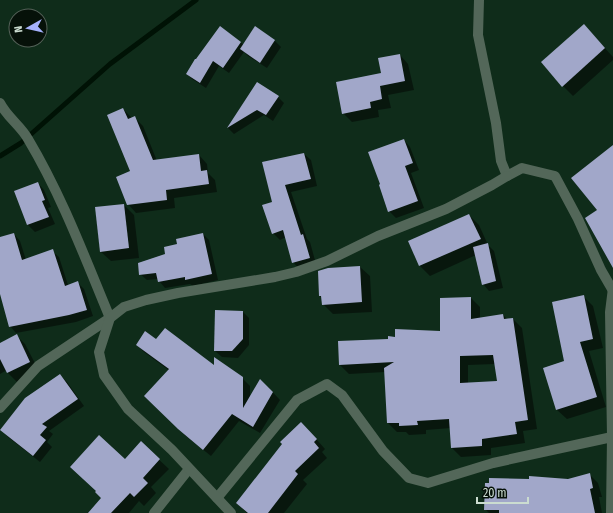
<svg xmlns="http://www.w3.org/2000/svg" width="613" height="513" font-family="'Fira Sans Condensed',sans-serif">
<rect width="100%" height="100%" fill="#0f2c1a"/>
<!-- shadow -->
<g fill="#0007" fill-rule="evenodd">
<polygon points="220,27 244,45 274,40 281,47 267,68 248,56 244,52 229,73 219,66 206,88 192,79 187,74"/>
<polygon points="593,35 613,57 613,60 573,96 563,86"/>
<polygon points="400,55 408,64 414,90 388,95 391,108 378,110 379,117 352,122 343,113"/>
<polygon points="257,83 278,97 284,103 273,121 264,115 234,134 228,128"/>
<polygon points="123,109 132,118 134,117 143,126 157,161 199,155 207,164 208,173 215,180 217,192 174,198 175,208 136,213 128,204 131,172"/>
<polygon points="404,140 410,147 419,170 411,173 424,208 396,218 389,211"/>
<polygon points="304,154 311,160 317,186 291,192 307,239 310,242 316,264 299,269 293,262 286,237 280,240 273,233 273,203"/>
<polygon points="38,183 44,190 51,207 48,208 55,224 35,232 28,225 15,191"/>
<polygon points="124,205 134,215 139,258 111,261 101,252"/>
<polygon points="469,215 479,225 488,245 494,251 503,288 489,291 483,284 476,255 430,276 420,266 409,242"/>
<polygon points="14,234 20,241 26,260 52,251 59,257 68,285 78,283 84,289 93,316 76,322 16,333 10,326 0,290 0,239"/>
<polygon points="203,234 209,240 218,280 193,286 190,284 165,288 159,281 158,279 147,280 140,274 178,245"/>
<polygon points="360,267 370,276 372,312 333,314 323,304 322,298 320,296"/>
<polygon points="583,296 593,306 603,348 589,351 606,407 567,419 557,410 566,362"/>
<path d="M471,298L480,307V319L503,315L507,319H513L522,328L537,429L523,431L525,443L491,448V455L461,457L452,448L451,428L426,430V434L409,435L406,432H397L388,423L385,372L349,374L340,365L389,339L441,332ZM495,364L498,382L468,384V365Z"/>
<polygon points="243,312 249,318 249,345 238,358 222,357 215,351"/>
<polygon points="16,335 25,344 39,371 17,382 8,373 7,370 0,374 0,344"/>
<polygon points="156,341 242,378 250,386 250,399 268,387 280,400 260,433 239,421 211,456 186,436 145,396 170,371 144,352 137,345"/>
<polygon points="60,375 67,382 84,406 49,431 53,434 47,442 52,447 40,462 8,437 2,430"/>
<polygon points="310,432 325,449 322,452 327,458 303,480 307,484 284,513 247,513 237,503"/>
<polygon points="141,443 169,469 151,487 156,493 144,506 139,501 129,513 89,513 102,498 125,460"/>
<polygon points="589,474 598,483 602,497 599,497 602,513 489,513 485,509 568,480"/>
</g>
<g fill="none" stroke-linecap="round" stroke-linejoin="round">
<!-- stream -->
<polyline stroke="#001205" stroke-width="5" points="0,156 21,143 110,64 196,0"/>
</g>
<!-- building -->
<g fill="#a1a7c9" fill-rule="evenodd">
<polygon points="584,24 605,48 562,87 541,62"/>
<polygon points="220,26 241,42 223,68 213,61 200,83 186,74 195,59 196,59"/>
<polygon points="255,26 275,40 260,63 240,49"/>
<polygon points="400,54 405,81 380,86 382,99 370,102 371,108 342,114 336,82 381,73 378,58"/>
<polygon points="257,82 279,96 266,115 257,110 227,128"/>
<polygon points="123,108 128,119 135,116 153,160 199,154 201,171 207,170 209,184 166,190 167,200 127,205 116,177 130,171 107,115"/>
<polygon points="404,139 413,163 405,166 418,201 388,212 379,185 380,184 368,152"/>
<polygon points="613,145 613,268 585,218 597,210 571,178"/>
<polygon points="304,153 311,179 285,185 301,235 303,234 310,258 292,263 283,230 272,234 262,205 272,202 262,162"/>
<polygon points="38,182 45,200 42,201 49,217 27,225 14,191"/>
<polygon points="124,204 129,248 100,252 95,207"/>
<polygon points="469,214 481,239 419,266 408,241"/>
<polygon points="14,233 22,260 53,249 65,286 78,281 87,310 69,315 9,327 0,294 0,237"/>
<polygon points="203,233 212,274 185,280 185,277 158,282 156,273 139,275 138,263 165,254 164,247 177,244 176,239"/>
<polygon points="488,243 496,281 482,285 473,247"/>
<polygon points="360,266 362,302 322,305 321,296 319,296 318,271 328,268"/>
<polygon points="584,295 593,339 580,342 597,397 556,410 543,368 564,361 552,302"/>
<path d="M471,297V319L503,314L504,319L513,318L528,420L515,422L517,434L482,439V446L451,448L449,419L417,421L418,425L399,426V423H387L384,368L394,362L339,365L338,341L388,339V336L395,337V329L440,331V298ZM493,355L497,381L460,383V356Z"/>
<polygon points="215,310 243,311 243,339 232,351 214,351"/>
<polygon points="165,328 214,365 214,357 243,377 243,408 260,379 273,392 253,427 232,414 203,450 178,429 144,396 169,369 136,345 145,331 156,339"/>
<polygon points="17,334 30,362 7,373 0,359 0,343"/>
<polygon points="60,374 78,399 42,424 47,427 40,435 46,440 33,456 0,430 25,398"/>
<polygon points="301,422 317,439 314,442 319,448 295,471 298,474 268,513 248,513 236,503 282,444 280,442"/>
<polygon points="99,435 125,459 141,441 160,459 143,478 148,483 134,497 130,493 111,513 88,513 101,498 95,492 96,491 70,467"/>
<polygon points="590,473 593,488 590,489 595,513 499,513 499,510 484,510 485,483 489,483 489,478 529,479 529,476 568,479"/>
</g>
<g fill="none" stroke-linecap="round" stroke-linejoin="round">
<!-- minor -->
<g stroke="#536759" stroke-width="10">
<polyline points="479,0 478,35 496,123 501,161 507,176 522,168 555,176 578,219 601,270 612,289"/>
<path d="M0,103C7,117 21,126 28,139C62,196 85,258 110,318L38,366L0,408"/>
<polyline points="217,498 297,400 327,384 342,395 383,451 409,478 428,483 493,463 612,437"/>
<polyline points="154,513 189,469"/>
<polyline points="231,513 172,450 128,409 104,375 99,352 110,318 124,307 146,300 178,293 275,277 296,272 327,261 378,236 446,209 492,185 507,176"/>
<polyline points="611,513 612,437 610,312 613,288"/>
</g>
</g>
<!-- north arrow -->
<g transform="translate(28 28) rotate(262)"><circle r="19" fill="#061109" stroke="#556259"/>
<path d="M0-3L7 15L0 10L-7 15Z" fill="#a5b1fc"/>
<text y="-6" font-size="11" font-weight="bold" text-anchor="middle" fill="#cbdcd0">N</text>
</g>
<!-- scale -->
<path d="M477 497v6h51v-6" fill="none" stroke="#cbdcd0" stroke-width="2"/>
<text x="483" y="497" font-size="12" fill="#cbdcd0" stroke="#061109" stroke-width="3" paint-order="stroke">20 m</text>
</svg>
